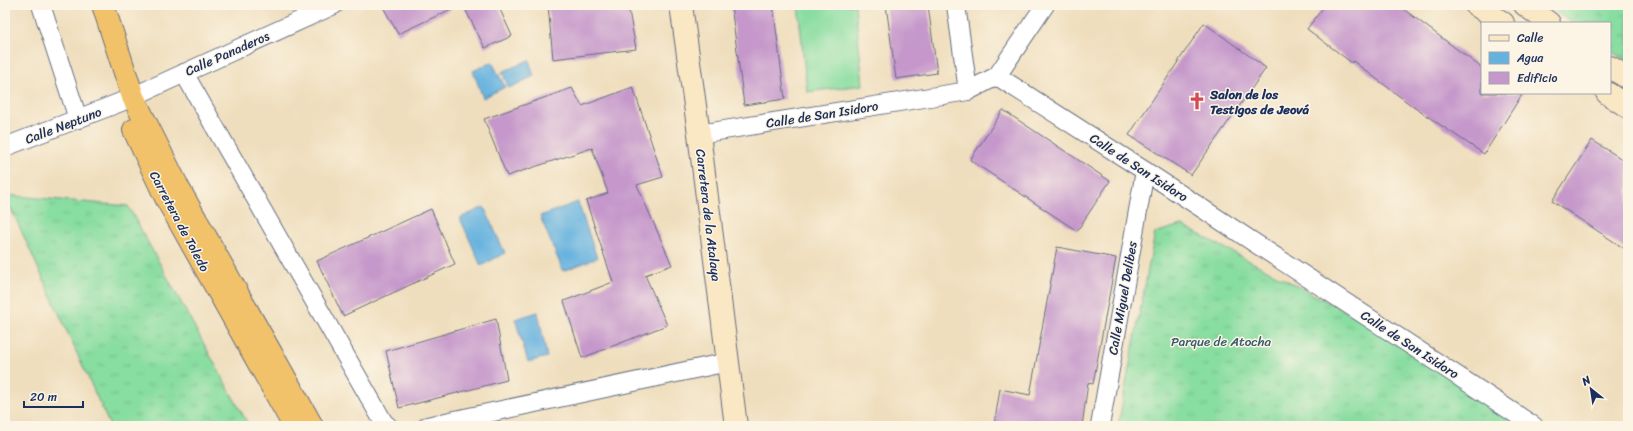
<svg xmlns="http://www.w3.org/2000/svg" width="1633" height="431" font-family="Sriracha,sans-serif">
<defs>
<pattern id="grass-tufts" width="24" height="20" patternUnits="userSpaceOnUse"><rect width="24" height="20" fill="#88dda0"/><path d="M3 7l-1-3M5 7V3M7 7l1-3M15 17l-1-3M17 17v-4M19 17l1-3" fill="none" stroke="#75be8c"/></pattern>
</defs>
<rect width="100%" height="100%" fill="#fcf5e5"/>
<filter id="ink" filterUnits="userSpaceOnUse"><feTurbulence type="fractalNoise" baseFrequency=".025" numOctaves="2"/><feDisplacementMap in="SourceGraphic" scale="8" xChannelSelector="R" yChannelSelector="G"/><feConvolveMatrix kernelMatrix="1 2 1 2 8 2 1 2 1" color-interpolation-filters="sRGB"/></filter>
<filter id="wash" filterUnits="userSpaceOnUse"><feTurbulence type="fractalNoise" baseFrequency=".012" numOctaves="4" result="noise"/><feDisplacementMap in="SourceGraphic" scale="16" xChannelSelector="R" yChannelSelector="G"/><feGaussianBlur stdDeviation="0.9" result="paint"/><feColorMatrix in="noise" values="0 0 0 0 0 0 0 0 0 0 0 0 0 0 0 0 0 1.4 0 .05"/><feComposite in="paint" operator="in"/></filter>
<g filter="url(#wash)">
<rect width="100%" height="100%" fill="#efdebd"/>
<!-- grass -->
<g fill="url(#grass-tufts)" stroke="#52867f">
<polygon points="1546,5 1628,5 1628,62 1610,50 1610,23 1572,23"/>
<polygon points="5,195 128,206 249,426 110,426"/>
<polygon points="1181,225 1412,346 1526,426 1118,426 1155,233"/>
</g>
<!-- pitch -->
<polygon fill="#88dda0" stroke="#52867f" points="798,5 855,5 863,85 807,92"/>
<!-- water -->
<g fill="#66b2df" stroke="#40709e">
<polygon points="529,60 534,76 509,88 502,72"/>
<polygon points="492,62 505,87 483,98 473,71"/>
<polygon points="578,202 597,258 563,271 540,216"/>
<polygon points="484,207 505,253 481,266 460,218"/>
<polygon points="538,312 547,357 528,362 515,319"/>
</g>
<g id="blocks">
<!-- building -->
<g fill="#c597cb">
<polygon points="382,5 460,5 398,34"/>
<polygon points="463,5 498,5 512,36 485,48"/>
<polygon points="548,5 628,5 636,49 553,59"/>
<polygon points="731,5 773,5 785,99 744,105"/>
<polygon points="886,5 928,5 937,73 896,79"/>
<polygon points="1325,5 1398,5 1482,68 1482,93 1523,93 1484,154 1415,108 1353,61 1352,63 1307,29"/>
<polygon points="1204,23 1266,68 1191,175 1129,135"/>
<polygon points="633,87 663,177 637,185 672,265 645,275 667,325 582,358 564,301 613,282 586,201 608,193 592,148 507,176 484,119 572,88 582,106"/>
<polygon points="1003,110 1110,181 1077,231 970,160"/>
<polygon points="1592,140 1628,163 1628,251 1552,201"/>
<polygon points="431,209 455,264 343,316 317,261"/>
<polygon points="1057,247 1116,258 1093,384 1088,383 1082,426 994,426 1000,389 1030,395"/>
<polygon points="496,319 507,380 399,408 386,351"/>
</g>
</g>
</g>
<g filter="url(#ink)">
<use href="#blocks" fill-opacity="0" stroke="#656c7f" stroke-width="1"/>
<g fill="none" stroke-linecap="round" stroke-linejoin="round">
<!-- street casing -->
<g stroke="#656c7f" stroke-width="20">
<g id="street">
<polyline points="41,5 78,119"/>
<polyline points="956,5 968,91"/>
<polyline points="184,73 384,423 388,426"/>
<polyline points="997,76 1045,5"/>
<polyline points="699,134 968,91 997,76 1145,171 1534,426"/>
<polyline points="5,147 121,102 334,5"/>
<polyline points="427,426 728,362"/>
<polyline points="1100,426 1145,171"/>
</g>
</g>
<!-- secondary casing -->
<g stroke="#656c7f" stroke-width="24">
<g id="secondary">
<polyline points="681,5 699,134 736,426"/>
<polyline points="1476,5 1503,23"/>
<polyline points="1525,5 1549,23"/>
<polyline points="1610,67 1628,78"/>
<polyline points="1607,93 1628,107"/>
</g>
</g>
<!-- highway casing -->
<g stroke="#656c7f" stroke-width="24">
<g id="highway">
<polyline points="103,5 133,97 180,191 312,426"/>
<polyline points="134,130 166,198 294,426"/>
</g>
</g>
<!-- street -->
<use href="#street" stroke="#fff" stroke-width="18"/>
<!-- secondary -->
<use href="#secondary" stroke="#fae7c3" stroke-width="22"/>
<!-- highway -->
<use href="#highway" stroke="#f2c26a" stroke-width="22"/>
</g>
</g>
<!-- icons -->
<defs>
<g id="church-bare" transform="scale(1.38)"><path d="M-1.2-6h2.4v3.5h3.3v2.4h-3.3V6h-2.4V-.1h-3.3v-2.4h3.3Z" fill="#d1495b" stroke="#fcf5e5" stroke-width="2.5" paint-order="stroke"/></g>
</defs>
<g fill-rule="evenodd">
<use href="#church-bare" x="1197" y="101"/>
</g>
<g text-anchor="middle" stroke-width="3" stroke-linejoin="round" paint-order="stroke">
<!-- street labels -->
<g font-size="13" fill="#1b2f5e" stroke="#fcf5e5">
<text transform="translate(227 53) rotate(-24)" y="5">Calle Panaderos</text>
<text transform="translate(822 114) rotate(-9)" y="5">Calle de San Isidoro</text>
<text transform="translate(63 125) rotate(-21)" y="5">Calle Neptuno</text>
<text transform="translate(1139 167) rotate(33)" y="5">Calle de San Isidoro</text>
<text transform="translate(709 215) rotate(83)" y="5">Carretera de la Atalaya</text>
<text transform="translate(180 221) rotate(62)" y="5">Carretera de Toledo</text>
<text transform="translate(1122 298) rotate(-80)" y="5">Calle Miguel Delibes</text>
<text transform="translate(1410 344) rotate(33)" y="5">Calle de San Isidoro</text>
</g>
<!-- poi labels -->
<g font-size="13" font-weight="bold" fill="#1b2f5e" stroke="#fcf5e5" text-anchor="start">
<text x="1210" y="99">Salon de los<tspan x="1210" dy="15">Testigos de Jeová</tspan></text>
</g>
<!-- park labels -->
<g font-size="13" fill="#365a6e" stroke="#fcf5e5">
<text x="1221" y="346">Parque de Atocha</text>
</g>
</g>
<!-- margin -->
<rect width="1633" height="431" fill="none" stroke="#fcf5e5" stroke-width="20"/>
<!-- legend -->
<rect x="1481" y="22" width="130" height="72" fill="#fcf5e5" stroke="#a2a6af"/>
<rect x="1489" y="35" width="20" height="6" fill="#fae7c3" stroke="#a2a6af"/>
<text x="1517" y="42" font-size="12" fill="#1b2f5e">Calle</text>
<rect x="1489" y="52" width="20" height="12" fill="#66b2df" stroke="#a2a6af"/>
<text x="1517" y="62" font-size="12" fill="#1b2f5e">Agua</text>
<rect x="1489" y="72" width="20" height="12" fill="#c597cb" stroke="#a2a6af"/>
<text x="1517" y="82" font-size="12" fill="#1b2f5e">Edificio</text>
<!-- north arrow -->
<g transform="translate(1591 389) rotate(330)" stroke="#fcf5e5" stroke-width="3" paint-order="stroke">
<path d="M0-3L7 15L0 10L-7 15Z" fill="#1b2f5e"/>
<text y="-6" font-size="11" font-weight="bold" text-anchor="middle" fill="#1b2f5e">N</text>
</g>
<!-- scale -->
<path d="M24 401v6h59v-6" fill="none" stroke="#1b2f5e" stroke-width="2"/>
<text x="30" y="401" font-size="12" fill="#1b2f5e" stroke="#fcf5e5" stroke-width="3" paint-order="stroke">20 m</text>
</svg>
